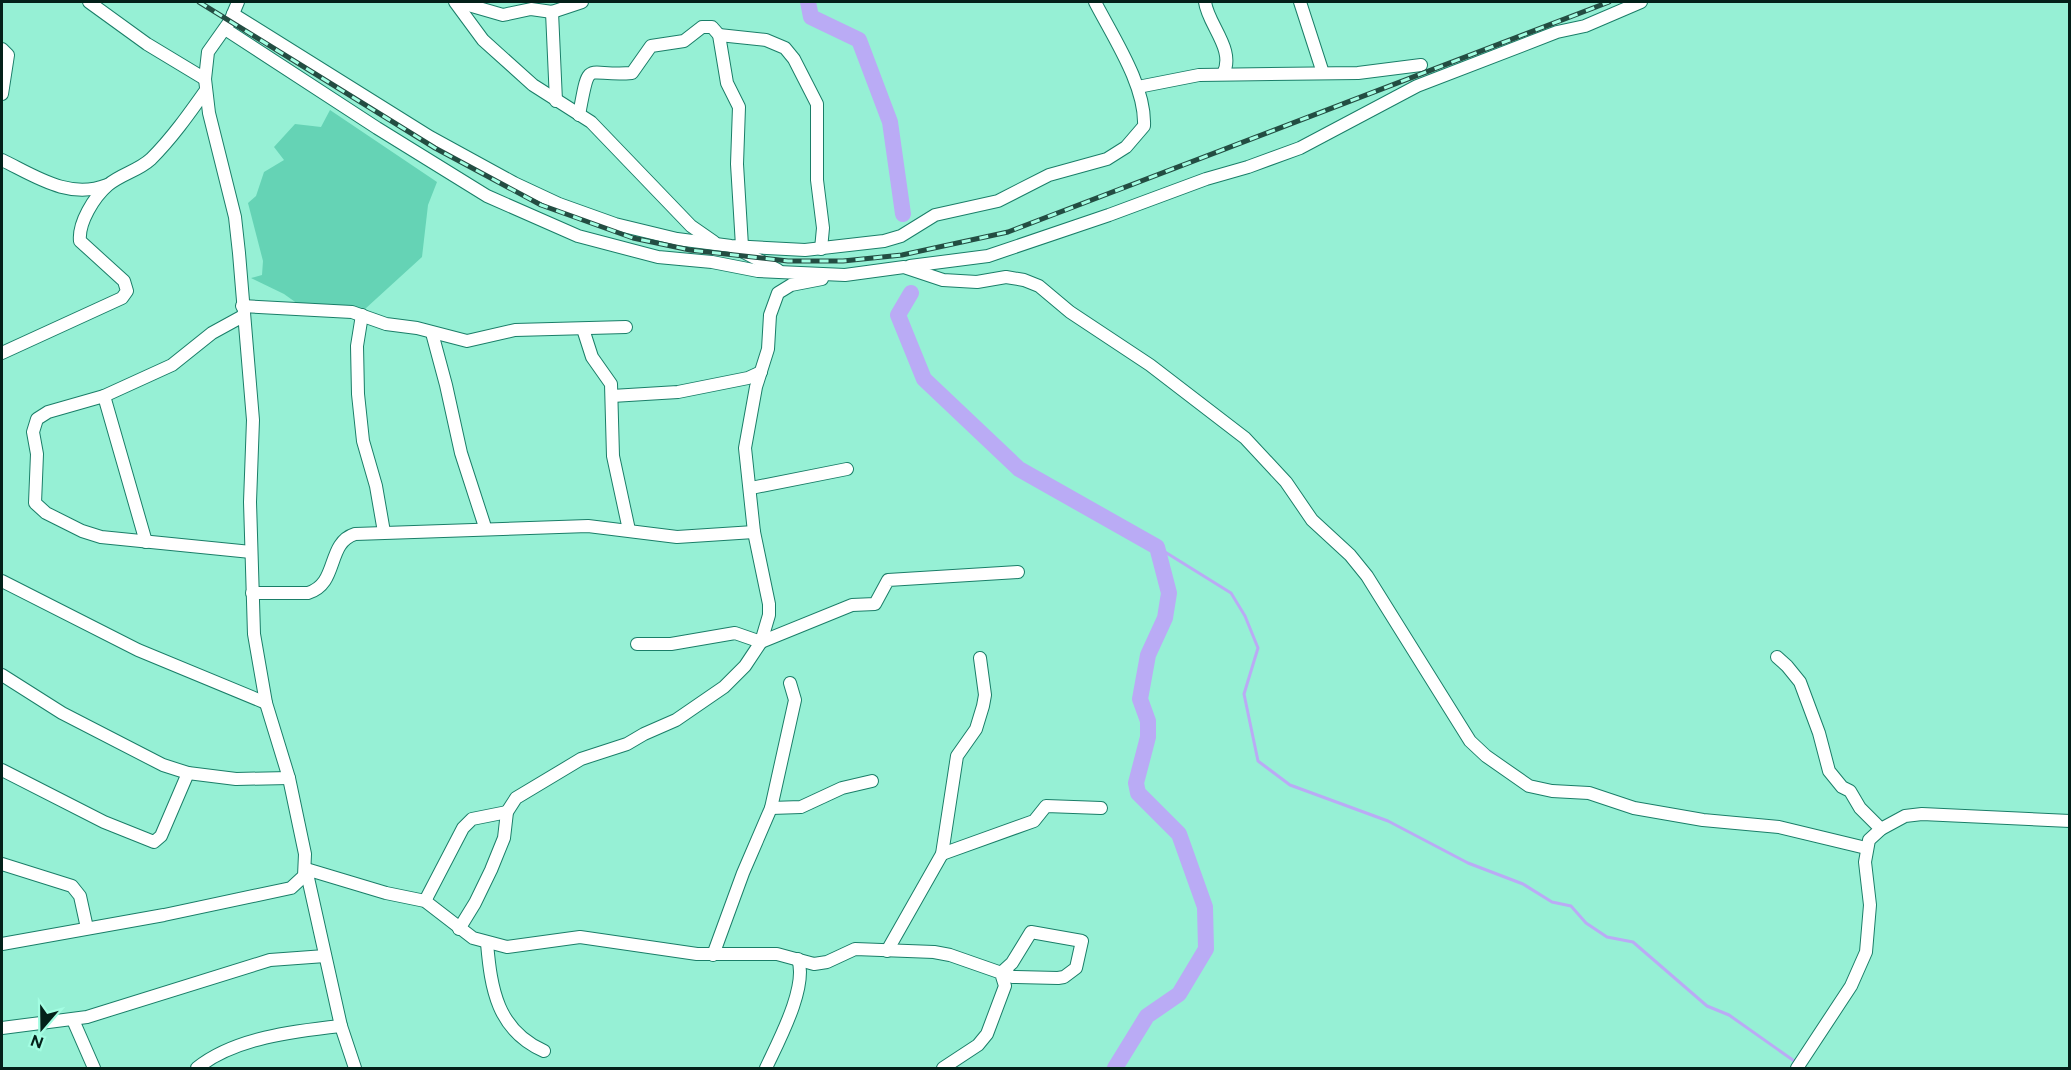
<svg xmlns="http://www.w3.org/2000/svg" width="2071" height="1070" font-family="Figtree,sans-serif">
<rect width="100%" height="100%" fill="#96f0d5"/>
<!-- green -->
<polygon fill="#65d3b5" points="330,110 437,182 428,205 422,257 365,309 298,304 284,294 251,278 262,275 263,261 248,203 256,196 264,172 284,160 274,147 295,124 321,127"/>
<g fill="none" stroke-linecap="round" stroke-linejoin="round">
<!-- stream -->
<polyline stroke="#baabf5" stroke-width="3" points="1157,547 1231,593 1245,616 1258,648 1244,694 1258,761 1290,785 1388,821 1468,863 1523,884 1552,902 1571,906 1586,923 1607,937 1633,942 1707,1006 1729,1015 1797,1063"/>
<!-- river -->
<g stroke="#baabf5" stroke-width="16">
<polyline points="808,2 811,17 859,40 890,122 903,214"/>
<polyline points="911,293 898,315 924,379 1019,469 1157,547 1169,593 1165,618 1148,655 1140,699 1148,721 1148,737 1136,783 1138,793 1179,834 1205,907 1206,949 1179,994 1147,1016 1115,1068"/>
</g>
<!-- minor casing -->
<g stroke="#1a7e68" stroke-width="14">
<g id="minor">
<polyline points="89,2 147,44 205,79"/>
<polyline points="455,2 483,40 533,85 591,122 691,226 714,242"/>
<polyline points="458,2 503,15 531,9 552,12 582,2"/>
<path d="M1205,2C1208,25 1236,50 1223,74"/>
<polyline points="1300,2 1323,73"/>
<polyline points="552,12 556,101"/>
<path d="M233,14L430,137L514,183L559,204L615,224L677,239L731,246L805,250L884,241L901,236L935,215L998,201L1049,175L1107,159L1126,147L1144,126C1146,86 1113,37 1095,2"/>
<polyline points="225,29 377,128 487,196 578,236 658,257 712,262 758,271 845,275 904,267 943,280 977,282 1006,277 1024,280 1039,286 1070,312 1150,365 1245,438 1286,482 1312,520 1350,555 1367,576 1470,741 1486,756 1529,786 1552,791 1589,793 1634,808 1703,820 1779,827 1866,848"/>
<polyline points="719,35 766,40 785,48 794,59 817,104 817,180 823,228 821,249"/>
<polyline points="2,49 8,55 2,94"/>
<polyline points="1138,87 1199,75 1358,73 1421,65"/>
<path d="M579,115C590,56 584,77 632,73L651,46L684,41L702,27H712L719,35L727,83L739,107L737,164L742,246"/>
<path d="M2,160C35,176 69,200 107,185"/>
<polyline points="734,247 778,270"/>
<polyline points="910,266 988,256 1109,215 1206,179 1248,167 1300,148 1417,86 1557,32 1585,26 1641,2"/>
<polyline points="242,306 352,312 386,324 417,328 467,341 515,330 626,327"/>
<polyline points="362,315 357,346 358,394 363,441 376,486 384,532"/>
<polyline points="243,316 212,333 172,365 104,396 48,412 37,419 33,432 37,454 35,503 46,513 82,531 101,537 251,552"/>
<polyline points="583,329 592,357 611,384 613,456 629,530"/>
<polyline points="432,333 446,385 461,453 485,527"/>
<path d="M2,353L122,298L127,291L124,281L80,241C78,223 94,197 108,185C121,174 138,171 151,159C172,138 189,114 206,90"/>
<polyline points="104,396 146,542"/>
<polyline points="612,396 678,392 748,378 761,372"/>
<polyline points="751,488 847,469"/>
<polyline points="2,581 138,650 266,703"/>
<path d="M252,593H308C339,584 326,543 355,534L588,526L677,537L754,532"/>
<polyline points="637,644 671,644 735,633 761,642 852,605 875,604 888,580 1018,572"/>
<polyline points="1777,657 1787,666 1800,682 1819,733 1829,771 1842,787 1850,791 1860,808 1881,829"/>
<polyline points="2,675 62,713 163,765 188,773 236,779 289,778"/>
<polyline points="2,770 104,822 154,842 161,836 188,773"/>
<polyline points="771,808 801,807 842,788 872,781"/>
<polyline points="942,854 1034,821 1046,806 1101,808"/>
<polyline points="2,864 72,886 80,896 87,928"/>
<polyline points="425,901 463,828 472,819 507,812"/>
<polyline points="459,929 475,903 491,870 504,838 507,812 516,798 581,759 627,744 644,734 676,720 724,687 745,666 761,642 769,615 769,604 754,532 745,448 756,387 768,349 770,315 778,293 791,285 822,279"/>
<path d="M487,943C491,989 497,1030 544,1051"/>
<polyline points="2,944 164,915 291,888 304,876 305,854 289,778 266,703 254,634 250,502 253,420 239,253 235,217 209,113 205,79 208,52 230,21 238,2"/>
<polyline points="887,951 942,854 957,756 976,729 983,706 985,695 980,658"/>
<polyline points="713,955 743,873 771,808 795,700 790,683"/>
<polyline points="73,1020 94,1068"/>
<polyline points="2,1028 87,1017 270,960 325,956"/>
<path d="M197,1068C234,1038 294,1031 341,1026"/>
<polyline points="355,1068 341,1026 306,869 386,893 425,901 473,938 507,947 580,937 697,954 777,954 814,964 827,962 855,949 934,952 950,955 1013,977 1058,978 1064,977 1076,968 1082,941 1031,932 1012,963 1001,973 1005,986 987,1034 978,1045 943,1068"/>
<path d="M766,1068C778,1042 808,987 798,959"/>
<polyline points="1797,1068 1851,986 1866,952 1870,905 1865,862 1869,840 1881,829 1905,816 1922,814 2070,821"/>
</g>
</g>
<!-- minor -->
<use href="#minor" stroke="#fff" stroke-width="12"/>
<!-- rail casing -->
<g stroke="#234d42" stroke-width="5">
<polyline id="rail" points="199,2 435,148 541,205 633,238 690,250 788,261 843,261 902,255 1008,232 1609,2"/>
</g>
<!-- rail -->
<use href="#rail" stroke="#a3fde2" stroke-width="3" stroke-dasharray="9" stroke-linecap="butt"/>
</g>
<!-- border -->
<rect width="2071" height="1070" fill="none" stroke="#032019" stroke-width="6"/>
<!-- north arrow -->
<g transform="translate(42 1028) rotate(200)" stroke="#a3fde2" stroke-width="4.5" paint-order="stroke">
<path d="M0-4.5L10 22L0 15L-10 22Z" fill="#032019"/>
<text y="-9" font-size="16" font-weight="bold" text-anchor="middle" fill="#032019">N</text>
</g>
</svg>
